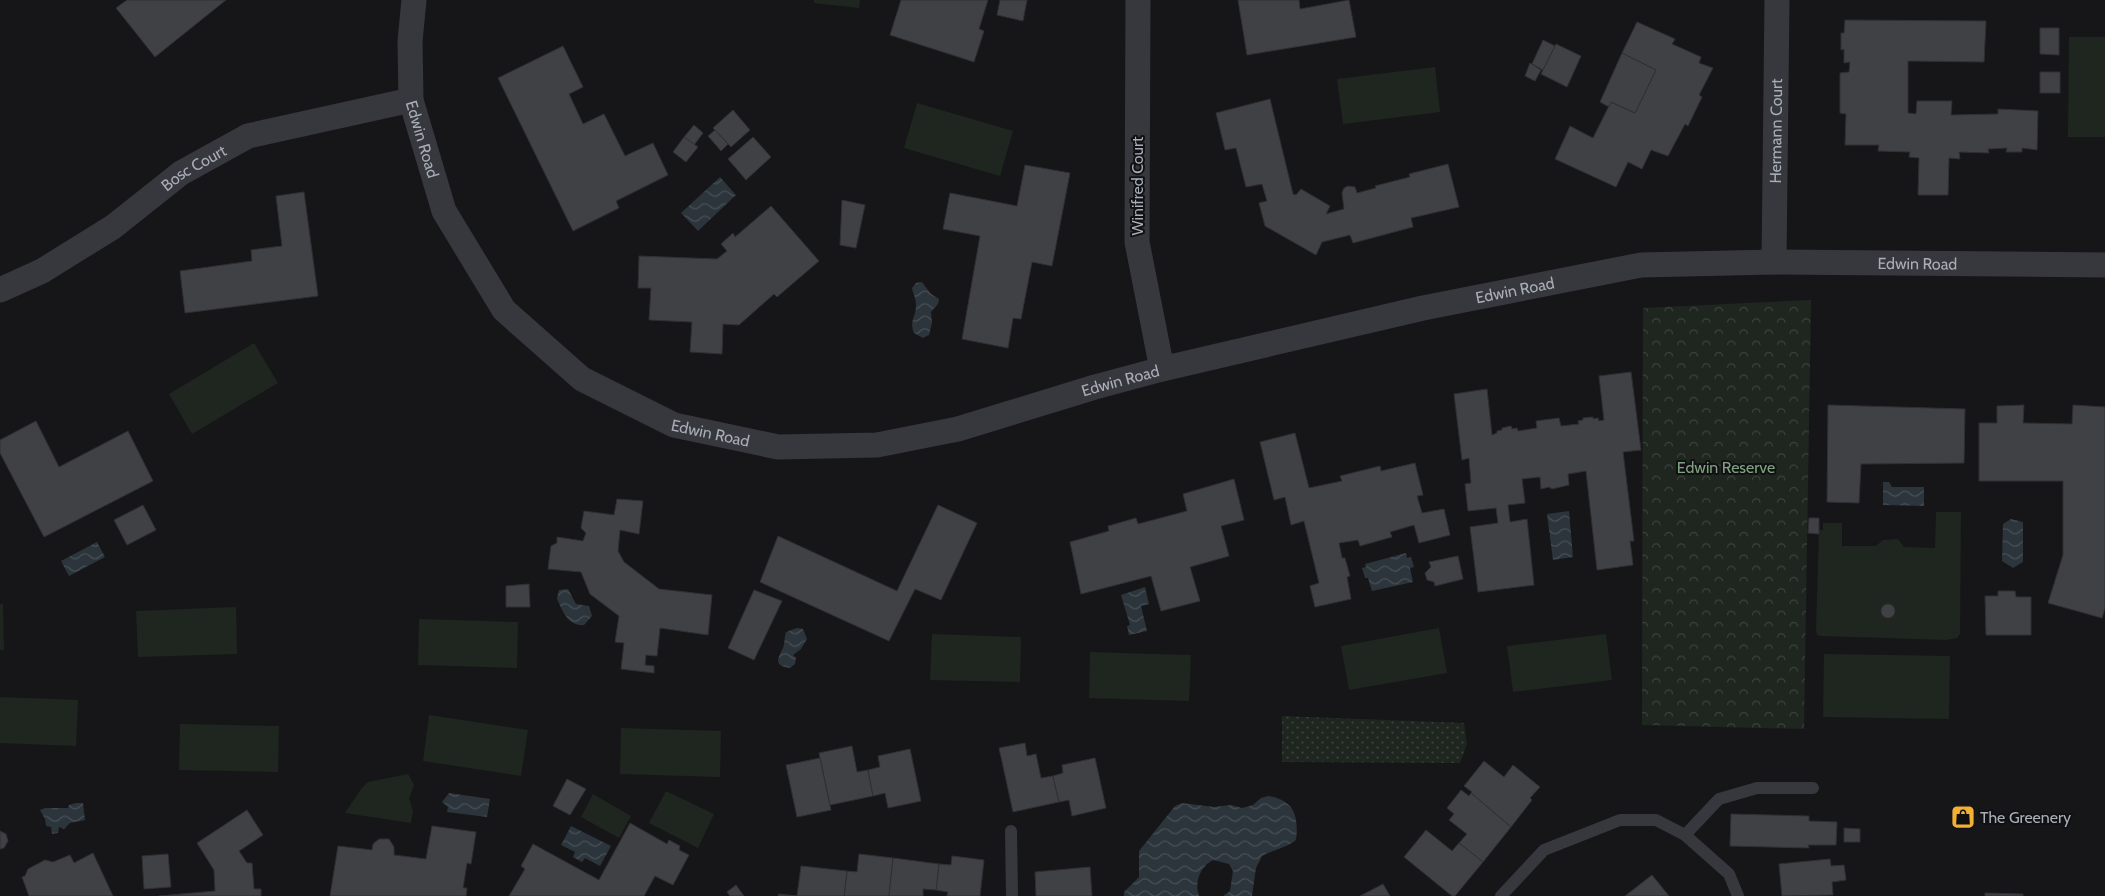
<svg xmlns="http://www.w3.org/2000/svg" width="2105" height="896" font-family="Cabin,sans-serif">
<defs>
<pattern id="park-crowns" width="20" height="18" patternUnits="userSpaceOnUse" patternTransform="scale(1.25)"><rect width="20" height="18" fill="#1e261f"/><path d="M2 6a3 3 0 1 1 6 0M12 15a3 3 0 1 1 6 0" fill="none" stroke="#3c433d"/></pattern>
<pattern id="garden-dots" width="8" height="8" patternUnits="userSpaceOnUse" patternTransform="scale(1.25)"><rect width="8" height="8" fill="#1e261f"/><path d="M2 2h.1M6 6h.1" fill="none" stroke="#3c433d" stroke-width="1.8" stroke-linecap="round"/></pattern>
<pattern id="water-waves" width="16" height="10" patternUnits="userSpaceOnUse" patternTransform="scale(1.25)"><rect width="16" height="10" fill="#2c353c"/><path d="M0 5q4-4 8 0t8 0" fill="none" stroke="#485056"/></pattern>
</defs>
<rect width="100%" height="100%" fill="#161618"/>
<!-- grass -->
<g fill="#1e261f">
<polygon points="814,0 860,0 859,8 814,3"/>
<polygon points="2069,37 2105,37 2105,137 2068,137"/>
<polygon points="1435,67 1440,112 1343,124 1337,79"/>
<polygon points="917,103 1013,131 1000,176 904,148"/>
<polygon points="254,343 278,383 192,434 169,394"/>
<polygon points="1936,512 1961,512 1960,634 1957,638 1946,640 1821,636 1817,635 1816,629 1819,530 1823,530 1823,523 1842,523 1842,546 1876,546 1883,540 1898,539 1904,547 1935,548"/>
<polygon points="0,604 3,604 4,650 0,650"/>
<polygon points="236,607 237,654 138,657 136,611"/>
<polygon points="419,619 518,622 517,668 418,665"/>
<polygon points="1439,628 1447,673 1349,690 1341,646"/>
<polygon points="932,634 1021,637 1020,682 930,680"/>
<polygon points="1606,634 1612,680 1513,692 1507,646"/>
<polygon points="1090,652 1191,655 1189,701 1089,698"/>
<polygon points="1824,654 1950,656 1949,719 1823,717"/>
<polygon points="0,697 78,700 76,746 0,743"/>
<polygon points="429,715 528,730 521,776 423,761"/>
<polygon points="180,724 279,726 278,772 179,770"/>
<polygon points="621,728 721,731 720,777 620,774"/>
<polygon points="408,774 414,785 409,798 413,811 411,823 345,813 361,789 368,782"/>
<polygon points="666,791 714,814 698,848 649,823"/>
<polygon points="593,794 631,816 619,838 581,817"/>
</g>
<!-- park -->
<polygon fill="url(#park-crowns)" points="1811,300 1804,729 1642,725 1643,308"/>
<!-- garden -->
<polygon fill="url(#garden-dots)" points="1282,716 1464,723 1467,744 1460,763 1282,762"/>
<!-- water -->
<g fill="url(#water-waves)">
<polygon points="720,177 736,195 698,231 681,213"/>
<path d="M922,282L931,294L939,299L938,304L931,312L932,323L929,335L923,338L914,333C909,321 916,317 916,305C916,298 913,294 912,288L916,283Z"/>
<polygon points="1883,482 1889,482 1892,487 1924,487 1924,506 1883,505"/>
<polygon points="1569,511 1573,557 1553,560 1547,514"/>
<polygon points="2011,519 2023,522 2023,562 2013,568 2002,561 2003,524"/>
<polygon points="97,542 105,557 69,576 61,561"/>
<polygon points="1406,553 1407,558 1411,557 1414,567 1410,568 1413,582 1372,591 1368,578 1365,578 1362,568 1366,567 1365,564"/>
<polygon points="1145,587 1149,604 1141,606 1147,631 1129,635 1127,626 1130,625 1121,595"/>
<path d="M568,589L576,604L589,606L592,616L584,625C568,626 563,612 557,599L559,590Z"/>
<path d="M797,628L803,629L807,639L801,649L793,655L796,658L795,664L790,668C773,666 778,658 783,648C785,643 784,637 786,632Z"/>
<polygon points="449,793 490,799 487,817 447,812 448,807 442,802"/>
<path d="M1268,796C1294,800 1299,816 1296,840C1286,848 1273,850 1262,856L1256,868L1252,896H1223L1230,891L1233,871L1229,864L1213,860C1200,867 1194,882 1199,896H1124V892L1139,877V851L1175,806L1182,803L1214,807L1231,805L1242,808L1253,805L1261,798Z"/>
<polygon points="76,803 83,803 85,820 70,823 64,829 59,827 58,833 52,834 51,827 46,826 45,819 40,810 45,808 68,808 69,805"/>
<polygon points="571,826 611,846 600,866 585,858 582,862 573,857 575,852 561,845"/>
</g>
<!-- building -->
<g fill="#404145" stroke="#303034">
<polygon points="127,0 226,0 155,57 116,8"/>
<polygon points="901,0 988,0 979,29 984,31 974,62 890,35"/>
<polygon points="1000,0 1027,0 1023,21 997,15"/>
<polygon points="1238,0 1299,0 1300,9 1349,0 1356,37 1247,55"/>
<polygon points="1845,20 1986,21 1984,62 1908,61 1908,113 1916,114 1917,101 1952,101 1951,115 1998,114 1998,109 2038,111 2037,150 2022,148 2022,152 2006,152 2007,148 1988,149 1989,153 1959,152 1960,159 1949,158 1948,195 1918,195 1919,158 1909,157 1910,152 1878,151 1879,145 1845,145 1846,114 1840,113 1840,73 1849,72 1850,62 1844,63 1844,49 1841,50 1841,33 1844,33"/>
<polygon points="1637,22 1675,39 1672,44 1701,57 1699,63 1713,68 1699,95 1702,97 1688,126 1685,124 1668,156 1651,150 1642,169 1628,162 1616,187 1555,159 1570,126 1593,138 1611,102 1635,113 1656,70 1622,53"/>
<polygon points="2040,28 2059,28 2059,55 2040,54"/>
<polygon points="1543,40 1555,46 1543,70 1532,64"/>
<polygon points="1556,44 1581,56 1567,87 1541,74"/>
<polygon points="563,46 583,87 569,94 583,124 604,114 625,156 653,143 668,175 616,201 619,208 573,231 498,78"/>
<polygon points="1622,53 1656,70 1635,113 1611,102 1609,107 1600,102"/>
<polygon points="1530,63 1541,70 1535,81 1525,76"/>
<rect x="2040" y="72" width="20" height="21"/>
<polygon points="1270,99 1293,194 1296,195 1301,189 1330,206 1326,214 1344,209 1342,193 1344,188 1348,186 1355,187 1357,193 1376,188 1375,186 1410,177 1409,174 1448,164 1459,207 1411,218 1413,227 1353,243 1350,235 1322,242 1316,255 1265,226 1259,203 1267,201 1262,184 1246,187 1236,148 1225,150 1216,113"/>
<polygon points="733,110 750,130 731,147 713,128"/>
<polygon points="694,125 703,133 694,145 684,137"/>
<polygon points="715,130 728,144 721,151 708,136"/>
<polygon points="684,137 698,147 686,162 673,152"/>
<polygon points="753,137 771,157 746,180 728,159"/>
<polygon points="1025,165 1070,173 1052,266 1032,262 1021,319 1013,318 1008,348 962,339 980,236 943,229 950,193 1017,206"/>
<polygon points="304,192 318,296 185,313 180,271 252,261 251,250 282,246 276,196"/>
<polygon points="842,200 865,205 856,248 840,245"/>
<polygon points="771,206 819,261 777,297 774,294 739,325 723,324 722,354 690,352 692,322 649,320 651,288 638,288 639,256 717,259 727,251 721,244 733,233 735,237"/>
<polygon points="1631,372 1641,450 1623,452 1634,541 1630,541 1633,565 1597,570 1586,471 1568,474 1569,485 1552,489 1549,487 1541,489 1540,477 1522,479 1525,503 1508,505 1510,522 1527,519 1534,585 1478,592 1470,527 1498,523 1496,508 1468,511 1465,484 1471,483 1469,458 1462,460 1454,394 1487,389 1492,435 1497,433 1497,431 1502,430 1502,428 1511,426 1512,429 1517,428 1518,431 1537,428 1536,421 1559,418 1561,426 1579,424 1578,421 1583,420 1583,418 1593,417 1593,419 1598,418 1599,421 1604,420 1599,376"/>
<polygon points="1828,405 1965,409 1964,463 1861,464 1859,503 1827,502"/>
<polygon points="2024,405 2023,423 2072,424 2073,405 2105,407 2105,608 2102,618 2048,603 2063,555 2063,481 1979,481 1979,423 1997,423 1997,406"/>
<polygon points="36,421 59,467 128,431 153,481 44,537 0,453 0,440"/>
<polygon points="1295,433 1309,488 1342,481 1340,476 1380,466 1381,471 1415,463 1423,495 1417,496 1422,513 1444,509 1450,535 1419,543 1414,525 1390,532 1392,537 1360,546 1358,540 1339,543 1342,558 1345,558 1350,576 1347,577 1351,599 1315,607 1310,586 1319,583 1304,521 1291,525 1285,497 1274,500 1260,442"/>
<polygon points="1234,479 1244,520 1221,526 1229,556 1190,567 1200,601 1161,611 1151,576 1081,594 1070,542 1109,531 1108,526 1136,518 1138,524 1187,511 1183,494"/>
<polygon points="617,499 643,501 639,534 620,530 618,551 624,562 659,589 712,595 708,635 660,628 657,656 646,655 645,665 654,666 654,673 621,669 624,643 615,642 619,616 590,594 581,572 548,569 551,546 557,543 557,537 583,541 586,533 581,528 584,511 614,515"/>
<polygon points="143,505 156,530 127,545 114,520"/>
<polygon points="938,505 977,523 941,600 915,589 889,641 760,582 778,536 897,591"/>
<polygon points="1809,518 1819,518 1819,534 1808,533"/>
<polygon points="1458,556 1463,579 1435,586 1434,582 1427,580 1425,573 1431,567 1429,562"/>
<polygon points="529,584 530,607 506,607 506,586"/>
<polygon points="754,590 782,601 754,660 728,648"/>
<polygon points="1998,591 2015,591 2016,597 2031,597 2031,635 1986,635 1985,596 1998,596"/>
<circle cx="1888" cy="611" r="7"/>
<polygon points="1025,743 1027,756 1036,754 1041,778 1053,776 1059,802 1013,812 999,748"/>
<polygon points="852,746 857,772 868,770 873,796 830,805 819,753"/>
<polygon points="910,749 921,801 888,808 885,793 873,796 868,770 880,767 878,756"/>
<polygon points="820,758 831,810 797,817 786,765"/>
<polygon points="1095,758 1106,808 1072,816 1069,800 1059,802 1053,776 1063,773 1062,765"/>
<polygon points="1484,761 1504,777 1513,765 1540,787 1530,798 1532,800 1511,827 1471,793 1472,792 1464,786"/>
<polygon points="567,779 586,789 570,815 553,806"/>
<polygon points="1461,790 1469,796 1471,793 1511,827 1483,862 1459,843 1467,834 1449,820 1454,814 1447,808"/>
<polygon points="247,810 263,835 239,851 247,863 252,863 254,889 261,889 261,896 159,896 215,891 214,870 197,843"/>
<polygon points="1731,814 1809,816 1809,821 1837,822 1836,845 1808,845 1809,848 1730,846"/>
<polygon points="630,823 667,844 669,840 680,846 679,850 689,855 673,885 655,876 644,896 509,896 525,869 521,866 533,844 599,880"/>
<polygon points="432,826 476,832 471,864 467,863 463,888 467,888 466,896 330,896 338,846 372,850 373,844 379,839 389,839 394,847 394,855 426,859"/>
<polygon points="1844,828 1860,829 1860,842 1844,842"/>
<polygon points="1426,830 1452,851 1459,843 1483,862 1455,896 1452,896 1404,857"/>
<polygon points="0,831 6,834 8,841 4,848 0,849"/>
<polygon points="93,853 113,896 29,896 22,877 25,876 28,869 45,860 53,862 70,855 74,863"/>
<polygon points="168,854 171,887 144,889 142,856"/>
<polygon points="859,854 893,858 889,896 844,896 847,871 857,872"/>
<polygon points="952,856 984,860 980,896 947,896 948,892 936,890 939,864 951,865"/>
<polygon points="893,858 939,864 936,890 923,889 923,896 889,896"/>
<polygon points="1830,859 1831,866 1844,865 1846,880 1832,882 1833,895 1782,896 1779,864"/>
<polygon points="801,866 847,871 844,896 778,896 779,894 797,896"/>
<polygon points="1090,867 1092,896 1036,896 1035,872"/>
<polygon points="1652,875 1669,896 1625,896"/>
<polygon points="1383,884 1390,896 1360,896"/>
<polygon points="736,885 744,896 730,896 727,892"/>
<polygon points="1985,893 2023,894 2023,896 1985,896"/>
</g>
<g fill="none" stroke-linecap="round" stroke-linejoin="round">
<!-- lane -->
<g stroke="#37383d" stroke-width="12">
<polyline points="1011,831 1012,896"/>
<polyline points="1685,835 1719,799 1757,788 1813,788"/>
<polyline points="1501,896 1544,850 1620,820 1656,820 1685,835 1729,874 1738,896"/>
</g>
<!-- street -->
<g stroke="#37383d" stroke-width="25">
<path id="s1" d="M414,0L410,41L411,100L444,211L504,310L582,379L674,425L778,447L877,445L958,429L1095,387L1162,369L1423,308L1641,265L1774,262L2105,265"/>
<polyline points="1138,0 1137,242 1162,369"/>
<path id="s2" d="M1774,262L1777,0"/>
<path id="s3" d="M0,290L42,271L113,227L181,173L248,136L411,100"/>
</g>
</g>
<!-- icons -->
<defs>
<g id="shop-square" transform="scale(1.25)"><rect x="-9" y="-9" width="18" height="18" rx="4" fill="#f2b134" stroke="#111113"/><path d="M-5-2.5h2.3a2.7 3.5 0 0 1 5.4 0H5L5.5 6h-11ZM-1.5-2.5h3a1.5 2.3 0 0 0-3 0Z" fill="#111"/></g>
</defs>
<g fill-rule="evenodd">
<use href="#shop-square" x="1963" y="817"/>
</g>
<g text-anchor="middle" stroke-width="4" stroke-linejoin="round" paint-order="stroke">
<!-- street labels -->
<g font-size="16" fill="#a8adb8" stroke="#111113">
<text dy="6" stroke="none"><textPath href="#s2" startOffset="131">Hermann Court</textPath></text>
<text dy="6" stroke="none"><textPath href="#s1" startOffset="141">Edwin Road</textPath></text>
<text dy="6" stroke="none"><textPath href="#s3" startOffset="230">Bosc Court</textPath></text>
<text transform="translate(1137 186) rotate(-90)" y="6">Winifred Court</text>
<text dy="6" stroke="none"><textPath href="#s1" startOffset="1806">Edwin Road</textPath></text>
<text dy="6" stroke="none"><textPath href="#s1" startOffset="1401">Edwin Road</textPath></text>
<text dy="6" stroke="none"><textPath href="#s1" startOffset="996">Edwin Road</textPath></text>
<text dy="6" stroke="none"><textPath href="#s1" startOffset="576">Edwin Road</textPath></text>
</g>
<!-- park labels -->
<g font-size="16" fill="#7fa381" stroke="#111113">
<text x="1726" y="473">Edwin Reserve</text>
</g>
<!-- poi labels -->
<g font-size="16" fill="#a8adb8" stroke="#111113" text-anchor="start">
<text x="1980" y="823">The Greenery</text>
</g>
</g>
</svg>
